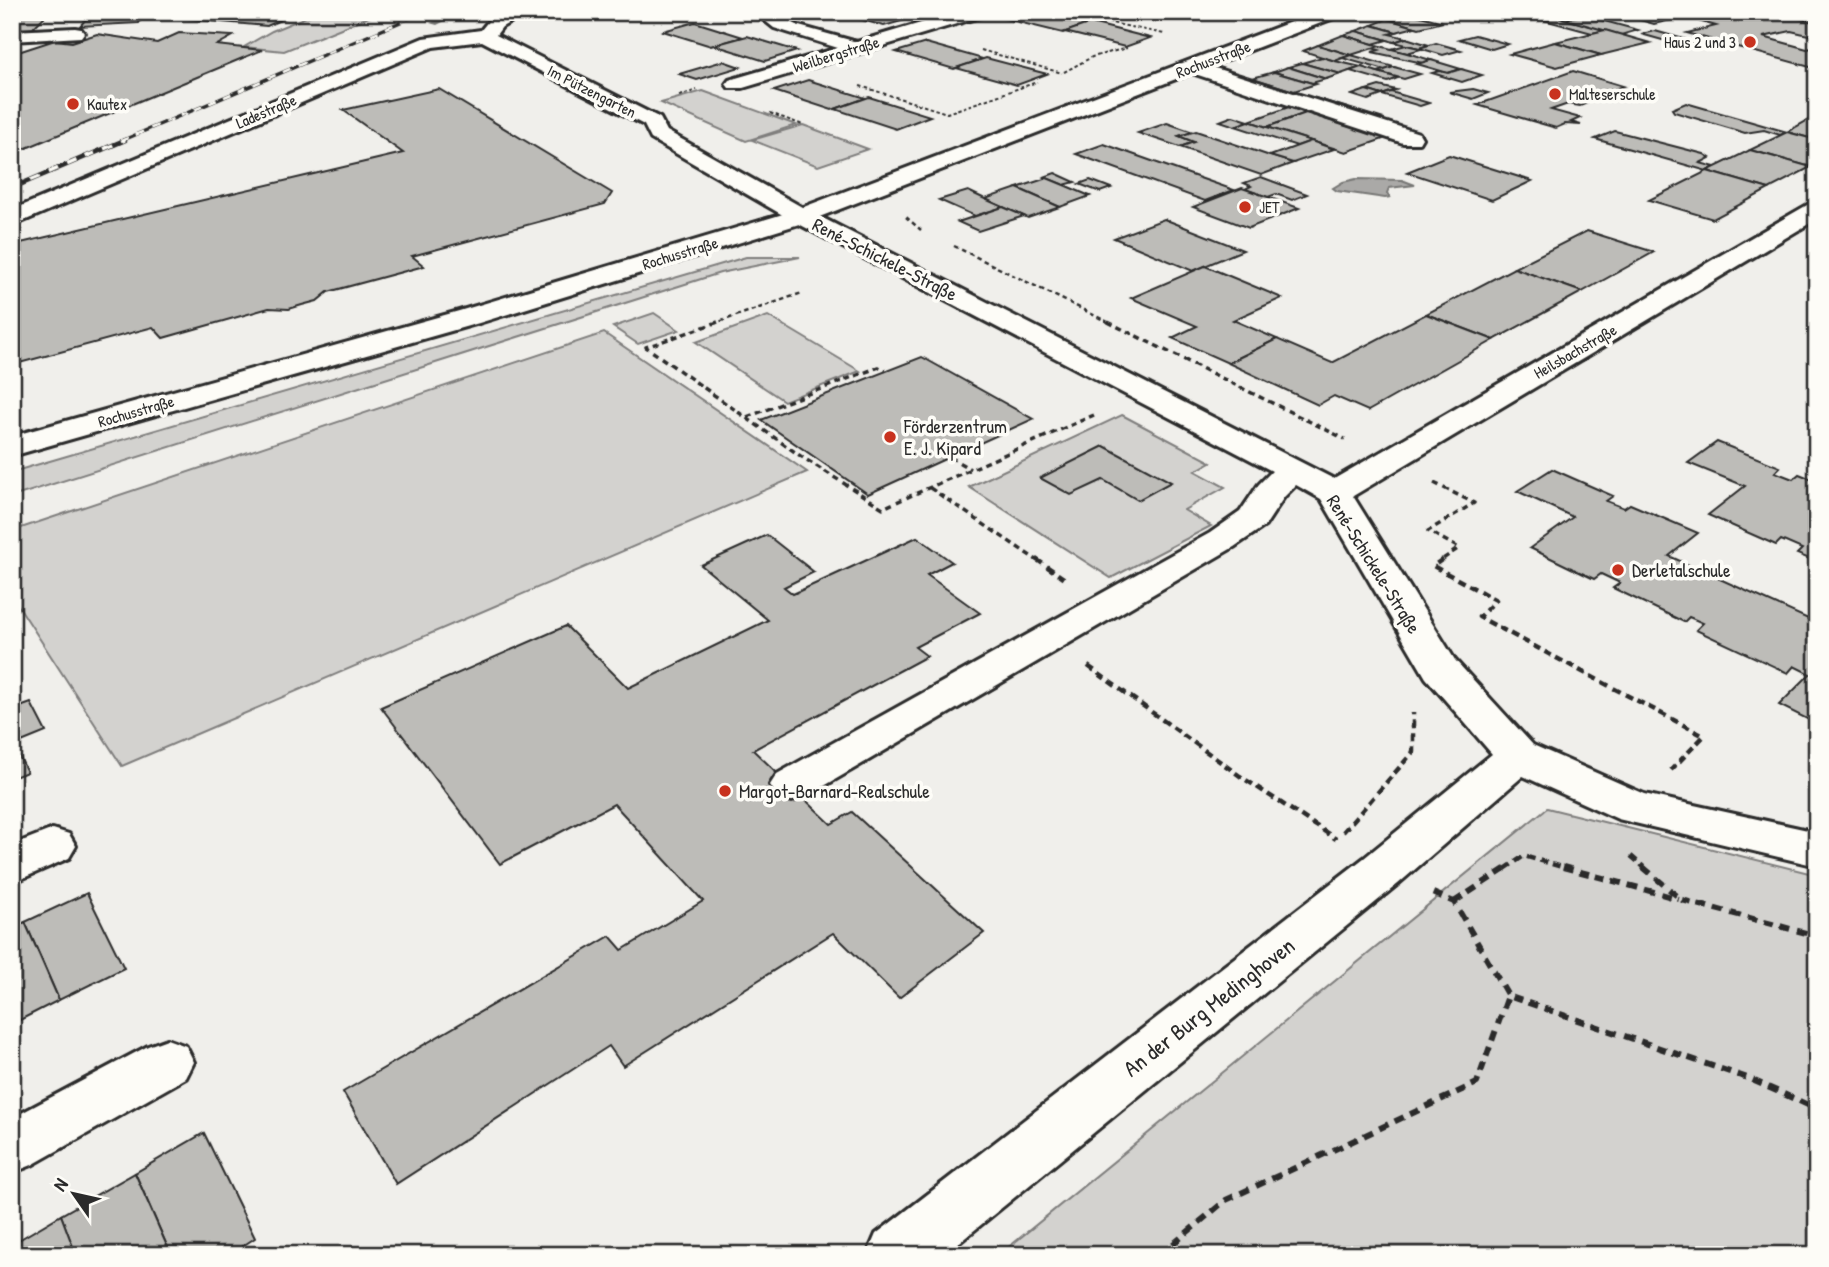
<svg xmlns="http://www.w3.org/2000/svg" width="1829" height="1267" font-family="'Patrick Hand',sans-serif">
<rect width="100%" height="100%" fill="#f0efeb"/>
<filter id="ink" filterUnits="userSpaceOnUse"><feTurbulence type="fractalNoise" baseFrequency=".0143" numOctaves="2"/><feDisplacementMap in="SourceGraphic" scale="14" xChannelSelector="R" yChannelSelector="G"/><feConvolveMatrix kernelMatrix="1 2 1 2 8 2 1 2 1" color-interpolation-filters="sRGB"/></filter>
<g filter="url(#ink)">
<!-- green -->
<g fill="#d3d2cf" stroke="#7f7e7d" stroke-width="2">
<polygon points="318,12 381,12 284,51 244,47 272,31"/>
<polygon points="703,91 796,125 746,141 661,103"/>
<polygon points="803,125 868,149 818,166 752,140"/>
<polygon points="746,257 800,257 720,273 12,497 12,472"/>
<polygon points="654,313 679,330 638,344 613,327"/>
<polygon points="768,316 860,371 784,401 696,342"/>
<polygon points="604,333 807,472 122,766 12,596 12,531"/>
<polygon points="1122,415 1211,462 1195,471 1225,487 1184,510 1211,526 1111,578 969,487"/>
<polygon points="1547,808 1817,875 1817,1255 999,1255"/>
</g>
<!-- water -->
<polygon fill="#aaa9a7" stroke="#777775" stroke-width="2" points="1356,179 1402,180 1415,185 1389,188 1387,193 1390,197 1385,198 1337,191 1333,188 1343,182"/>
<g fill="none" stroke-linecap="round" stroke-linejoin="round">
<!-- stream -->
<polygon fill="#777775" fill-rule="evenodd" points="452,12 463,12 437,25 430,23"/>
</g>
<!-- building -->
<g fill="#bdbcb8" stroke="#2b2b2b" stroke-width="2">
<polygon points="12,12 49,12 30,31 12,32"/>
<polygon points="121,12 145,12 139,23 80,26 85,20 116,18"/>
<polygon points="145,12 298,12 267,26 144,15"/>
<polygon points="833,12 892,12 912,18 884,26"/>
<polygon points="1026,12 1040,12 1088,24 1063,33 1006,19"/>
<polygon points="1514,12 1542,12 1605,30 1592,33"/>
<polygon points="1612,12 1709,12 1740,20 1774,12 1817,23 1817,37 1791,31 1763,37 1807,49 1817,47 1817,69 1687,33 1716,26 1684,17 1654,24"/>
<polygon points="1409,13 1443,22 1419,28 1387,19"/>
<polygon points="1582,15 1638,30 1621,35 1565,19"/>
<polygon points="1387,19 1415,27 1396,32 1372,25"/>
<polygon points="695,22 743,37 711,46 663,31"/>
<polygon points="1091,23 1150,38 1125,47 1065,32"/>
<polygon points="1372,25 1396,32 1389,34 1406,38 1394,42 1356,31"/>
<polygon points="1605,30 1650,43 1601,55 1555,42"/>
<polygon points="1356,31 1387,40 1373,44 1343,35"/>
<polygon points="1655,31 1694,42 1680,45 1641,34"/>
<polygon points="179,33 233,36 217,45 262,50 12,154 12,54 55,40 72,42 97,34 157,43"/>
<polygon points="1343,35 1373,44 1380,46 1351,55 1318,45"/>
<polygon points="1475,35 1508,44 1492,49 1459,39"/>
<polygon points="747,36 797,51 765,61 714,45"/>
<polygon points="1406,38 1429,45 1419,48 1394,42"/>
<polygon points="1555,42 1601,55 1557,67 1510,54"/>
<polygon points="926,43 983,59 954,69 896,52"/>
<polygon points="1436,43 1461,50 1443,55 1419,48"/>
<polygon points="1318,45 1351,55 1335,61 1303,51"/>
<polygon points="1406,45 1419,48 1421,49 1407,53 1391,49"/>
<polygon points="1380,46 1407,53 1431,60 1423,63 1372,52 1379,50 1372,48"/>
<polygon points="1351,55 1394,67 1385,70 1342,58"/>
<polygon points="1322,57 1335,61 1361,67 1341,74 1302,63"/>
<polygon points="986,58 1047,74 1017,85 956,68"/>
<polygon points="1431,60 1461,69 1448,73 1417,64"/>
<polygon points="723,61 740,67 697,80 679,74"/>
<polygon points="1302,63 1341,74 1326,79 1288,67"/>
<polygon points="1288,67 1326,79 1312,83 1274,72"/>
<polygon points="1361,67 1378,72 1398,78 1388,82 1350,71"/>
<polygon points="1394,67 1420,74 1404,79 1378,72"/>
<polygon points="1461,69 1482,75 1462,82 1432,73 1439,71 1448,73"/>
<polygon points="1573,71 1623,86 1580,102 1585,104 1580,106 1568,104 1551,110 1580,118 1571,122 1581,125 1565,124 1556,128 1477,105"/>
<polygon points="1274,72 1312,83 1316,84 1294,91 1252,78"/>
<polygon points="808,80 866,98 832,110 774,91"/>
<polygon points="1379,86 1396,90 1382,95 1366,90"/>
<polygon points="439,89 612,193 605,204 412,256 424,266 328,292 317,301 302,305 289,309 269,308 163,338 153,327 12,365 12,245 403,153 343,110"/>
<polygon points="1473,89 1488,93 1473,99 1449,92"/>
<polygon points="1366,90 1382,95 1368,100 1352,95"/>
<polygon points="1391,92 1429,103 1420,106 1382,95"/>
<polygon points="869,97 930,116 896,129 835,109"/>
<polygon points="1315,98 1381,118 1370,122 1304,101"/>
<polygon points="1686,103 1787,132 1780,135 1764,130 1745,133 1674,112 1672,109"/>
<polygon points="1289,107 1306,113 1267,127 1249,121"/>
<polygon points="1306,113 1386,138 1346,152 1267,127"/>
<polygon points="1233,116 1249,121 1235,126 1220,121"/>
<polygon points="1817,116 1817,140 1787,132 1812,118"/>
<polygon points="1249,121 1267,127 1311,141 1297,146 1235,126"/>
<polygon points="1167,123 1193,132 1179,136 1194,142 1180,147 1138,133"/>
<polygon points="1196,131 1270,156 1293,163 1261,175 1180,147 1194,142 1179,136"/>
<polygon points="1615,131 1704,154 1710,158 1700,163 1715,167 1707,171 1595,139"/>
<polygon points="1787,132 1817,140 1817,164 1811,167 1750,150"/>
<polygon points="1311,141 1334,149 1293,163 1270,156"/>
<polygon points="1104,144 1211,182 1234,190 1205,201 1076,154"/>
<polygon points="1750,150 1811,167 1769,189 1707,171"/>
<polygon points="1449,155 1532,181 1492,200 1407,172"/>
<polygon points="1707,171 1769,189 1713,219 1649,200"/>
<polygon points="1055,173 1075,182 1064,185 1044,177"/>
<polygon points="1261,177 1307,194 1292,200 1276,194 1268,197 1245,189 1251,186 1244,183"/>
<polygon points="1047,178 1064,185 1090,196 1060,207 1017,188"/>
<polygon points="1090,180 1111,188 1100,192 1079,184"/>
<polygon points="1017,188 1060,207 1028,218 985,199"/>
<polygon points="1242,188 1245,189 1299,208 1249,228 1193,207"/>
<polygon points="968,191 985,199 1003,207 975,216 939,200"/>
<polygon points="1003,207 1024,216 978,231 958,222"/>
<polygon points="1164,219 1243,250 1193,271 1114,238"/>
<polygon points="1587,231 1654,252 1582,292 1514,268"/>
<polygon points="1205,266 1282,298 1233,320 1277,339 1228,363 1172,338 1197,326 1131,298"/>
<polygon points="1514,268 1582,292 1494,340 1426,314"/>
<polygon points="1426,314 1494,340 1368,411 1334,396 1318,405 1228,363 1277,339 1332,363"/>
<polygon points="922,357 1033,419 868,494 761,420"/>
<polygon points="1717,442 1780,467 1775,472 1793,479 1799,474 1817,481 1817,562 1797,554 1802,549 1781,540 1776,545 1708,515 1745,486 1688,463"/>
<polygon points="1104,446 1171,482 1138,500 1103,480 1071,495 1040,478"/>
<polygon points="1552,469 1613,496 1606,501 1624,508 1630,504 1698,533 1669,556 1817,623 1817,724 1779,705 1810,674 1794,666 1788,673 1696,630 1703,623 1689,617 1684,622 1613,588 1620,583 1601,574 1594,579 1530,548 1573,517 1517,491"/>
<polygon points="767,535 814,572 784,587 793,594 917,537 952,562 927,575 980,613 915,647 927,656 753,750 831,824 852,812 984,933 899,998 833,933 623,1066 609,1046 396,1184 343,1092 610,936 622,950 703,901 614,804 500,864 381,707 566,626 628,688 768,620 701,565"/>
<polygon points="31,703 46,732 14,745 12,710"/>
<polygon points="12,741 27,772 12,778"/>
<polygon points="87,893 124,968 59,1000 25,922"/>
<polygon points="25,922 59,1000 12,1024 12,928"/>
<polygon points="204,1133 255,1238 229,1255 171,1255 135,1173"/>
<polygon points="135,1173 171,1255 76,1255 61,1215"/>
<polygon points="61,1215 76,1255 12,1255 12,1244"/>
</g>
<g fill="none" stroke-linecap="round" stroke-linejoin="round">
<!-- minor casing -->
<g stroke="#2b2b2b" stroke-width="6">
<g id="minor">
<polygon points="506,12 528,12 502,27 496,35 660,118 667,131 809,211 1334,479 1809,204 1817,202 1817,219 1353,496 1455,660 1533,745 1644,794 1817,832 1817,866 1618,819 1523,776 1398,884 944,1255 867,1255 876,1234 1364,858 1492,754 1426,678 1321,499 1296,485 1284,497 1265,526 1234,547 807,796 792,801 777,796 770,785 777,774 1210,533 1240,512 1259,484 1272,471 793,221 651,139 644,125 482,41 433,47 12,226 12,210 423,38 481,30 490,19"/>
<polygon points="754,12 772,12 799,26 857,42 958,12 985,12 983,16 743,88 729,88 726,84 729,80 838,48 774,28"/>
<polygon points="75,28 81,29 84,33 81,37 12,41 12,31"/>
<polygon points="1193,61 1419,133 1422,138 1419,143 1403,143 1186,71 1184,67 1186,63"/>
<polygon points="53,829 69,834 76,846 69,858 12,883 12,845"/>
<polygon points="167,1039 186,1046 194,1062 186,1078 32,1165 12,1173 12,1118 148,1046"/>
</g>
</g>
<!-- major casing -->
<g stroke="#2b2b2b" stroke-width="6">
<polygon id="major" points="1317,12 1341,12 1339,16 809,221 479,323 12,456 12,436 459,311 793,211"/>
</g>
<!-- path-far4 -->
<g stroke="#2b2b2b" stroke-width="2" stroke-dasharray="3.5 2.5" stroke-linecap="butt">
<polyline points="621,12 656,16 692,12"/>
<polyline points="1060,12 1164,34"/>
<polyline points="1723,16 1738,12"/>
<polyline points="981,50 1062,73"/>
<polyline points="1064,72 1092,57 1127,48"/>
<polyline points="860,86 947,113 1037,82"/>
<polyline points="679,96 697,90"/>
<polyline points="770,113 803,125"/>
</g>
<!-- path-far3 -->
<g stroke="#2b2b2b" stroke-width="2.5" stroke-dasharray="4.5 3.5" stroke-linecap="butt">
<polyline points="906,217 921,230"/>
<polyline points="954,246 1112,324"/>
<polyline points="713,324 802,293"/>
</g>
<!-- path-far2 -->
<g stroke="#2b2b2b" stroke-width="3.5" stroke-dasharray="6 4.5" stroke-linecap="butt">
<polyline points="718,322 646,347 802,457 883,508 1094,415"/>
<polyline points="1108,322 1345,439"/>
<polyline points="747,417 879,367 886,371"/>
<polyline points="950,457 970,469"/>
<polyline points="1434,483 1474,503 1428,531 1459,548 1440,561"/>
<polyline points="930,488 1038,561"/>
</g>
<!-- path-far1 -->
<g stroke="#2b2b2b" stroke-width="4.5" stroke-dasharray="8 5" stroke-linecap="butt">
<polyline points="1036,559 1065,579"/>
<polyline points="1443,559 1433,566 1496,600 1479,617 1704,736 1671,770"/>
<polyline points="1088,666 1240,776 1336,839"/>
<polyline points="1343,832 1413,752 1413,713"/>
<polyline points="1631,856 1646,869"/>
<polyline points="1505,869 1524,856 1569,869"/>
</g>
<!-- path -->
<g stroke="#2b2b2b" stroke-width="6" stroke-dasharray="10 7" stroke-linecap="butt">
<polyline points="1563,867 1679,899"/>
<polyline points="1643,867 1682,900 1817,936"/>
<polyline points="1433,893 1454,902 1508,996"/>
<polyline points="1454,902 1508,867"/>
<polyline points="1160,1255 1226,1200 1477,1083 1508,996 1750,1079 1817,1109"/>
</g>
<!-- minor -->
<use href="#minor" fill="#fdfcf7" fill-rule="evenodd"/>
<!-- major -->
<use href="#major" fill="#fdfcf7" fill-rule="evenodd"/>
<!-- rail-far1 casing -->
<g stroke="#2b2b2b" stroke-width="3.5">
<polyline id="rail-far1" points="121,141 424,12"/>
</g>
<!-- rail casing -->
<g stroke="#2b2b2b" stroke-width="5">
<polyline id="rail" points="12,188 125,140"/>
</g>
<!-- rail-far1 -->
<use href="#rail-far1" stroke="#fdfcf7" stroke-width="2.5" stroke-dasharray="8" stroke-linecap="butt"/>
<!-- rail -->
<use href="#rail" stroke="#fdfcf7" stroke-width="3.5" stroke-dasharray="10" stroke-linecap="butt"/>
</g>
</g>
<!-- markers -->
<g fill="#c8321e" stroke="#fdfcf7" stroke-width="2.5">
<circle cx="1750" cy="42" r="7"/>
<circle cx="1555" cy="94" r="7"/>
<circle cx="73" cy="104" r="7"/>
<circle cx="1245" cy="207" r="7"/>
<circle cx="890" cy="437" r="7"/>
<circle cx="1618" cy="570" r="7"/>
<circle cx="725" cy="791" r="7"/>
</g>
<g text-anchor="middle" stroke-width="7" stroke-linejoin="round" paint-order="stroke">
<!-- far-poi labels -->
<g font-size="16" fill="#2b2b2b" stroke="#fdfcf7" text-anchor="start">
<text x="1736" y="48" text-anchor="end">Haus 2 und 3</text>
<text x="1569" y="100">Malteserschule</text>
<text x="87" y="110">Kautex</text>
<text x="1259" y="213">JET</text>
</g>
<!-- far-street labels -->
<g font-size="16" fill="#2b2b2b" stroke="#fdfcf7">
<text transform="translate(836 54) rotate(-17)" y="6">Weilbergstraße</text>
<text transform="translate(1213 59) rotate(-21)" y="6">Rochusstraße</text>
<text transform="translate(592 91) rotate(27)" y="6">Im Pützengarten</text>
<text transform="translate(266 111) rotate(-23)" y="6">Ladestraße</text>
<text transform="translate(680 253) rotate(-17)" y="6">Rochusstraße</text>
<text transform="translate(1575 351) rotate(-30)" y="6">Heilsbachstraße</text>
<text transform="translate(136 411) rotate(-16)" y="6">Rochusstraße</text>
</g>
<!-- street labels -->
<g font-size="19" fill="#2b2b2b" stroke="#fdfcf7">
<text transform="translate(885 259) rotate(27)" y="7">René-Schickele-Straße</text>
<text transform="translate(1374 564) rotate(58)" y="7">René-Schickele-Straße</text>
</g>
<!-- poi labels -->
<g font-size="19" fill="#2b2b2b" stroke="#fdfcf7" text-anchor="start">
<text x="904" y="433">Förderzentrum<tspan x="904" dy="22">E. J. Kipard</tspan></text>
<text x="1632" y="577">Derletalschule</text>
<text x="739" y="798">Margot-Barnard-Realschule</text>
</g>
<!-- near-street labels -->
<g font-size="23" fill="#2b2b2b" stroke="#fdfcf7">
<text transform="translate(1209 1007) rotate(-38)" y="8">An der Burg Medinghoven</text>
</g>
</g>
<!-- margin -->
<rect width="1829" height="1267" fill="none" stroke="#fdfcf7" stroke-width="42"/>
<rect x="21" y="21" width="1787" height="1225" fill="none" stroke="#2b2b2b" stroke-width="2.5" filter="url(#ink)"/>
<!-- north arrow -->
<g transform="translate(74 1194) rotate(304)" stroke="#fdfcf7" stroke-width="5" paint-order="stroke">
<path d="M0-5L12 26L0 18L-12 26Z" fill="#2b2b2b"/>
<text y="-10" font-size="19" font-weight="bold" text-anchor="middle" fill="#2b2b2b">N</text>
</g>
</svg>
